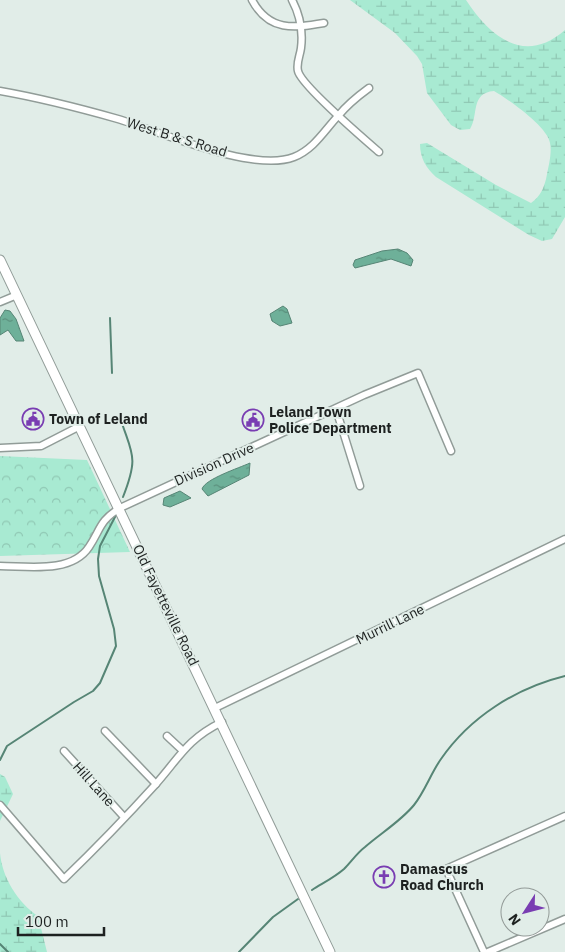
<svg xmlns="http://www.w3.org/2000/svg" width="565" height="952" font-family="'IBM Plex Sans',sans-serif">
<defs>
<pattern id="wetland-marsh" width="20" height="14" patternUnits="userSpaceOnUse" patternTransform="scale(1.25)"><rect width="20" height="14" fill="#a8ead2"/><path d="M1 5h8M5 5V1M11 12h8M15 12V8" fill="none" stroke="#90c8b4"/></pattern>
<pattern id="park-crowns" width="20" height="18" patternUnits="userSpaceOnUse" patternTransform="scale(1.25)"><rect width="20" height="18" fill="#a8ead2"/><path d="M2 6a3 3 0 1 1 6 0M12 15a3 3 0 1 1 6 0" fill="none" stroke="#90c8b4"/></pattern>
<pattern id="water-ripples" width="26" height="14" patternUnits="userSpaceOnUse" patternTransform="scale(1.25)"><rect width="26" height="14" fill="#6eb099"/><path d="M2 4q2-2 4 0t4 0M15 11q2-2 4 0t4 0" fill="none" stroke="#5a8f7c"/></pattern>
</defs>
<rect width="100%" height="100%" fill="#e1ede8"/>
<!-- wetland -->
<g fill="url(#wetland-marsh)">
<path d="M350,0H466C491,38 525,65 565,30V217L552,239L542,241L529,235L436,177C426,168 420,158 420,144L427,143L496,185L531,203C541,196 545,186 547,174C549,165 552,152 550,143C548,127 508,99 494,91C470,93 479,115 470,129L460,130L451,125L427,93L422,64L417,56L395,33Z"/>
<polygon points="0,774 5,777 13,794 0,821"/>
<path d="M0,853C2,877 18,903 38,916L47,952H0Z"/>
</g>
<!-- park -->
<polygon fill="url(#park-crowns)" points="0,456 87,460 130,552 0,556"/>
<!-- water -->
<g fill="url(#water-ripples)" stroke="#568575">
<polygon points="398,249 407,253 413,260 411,266 391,259 355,268 353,265 355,260 382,251"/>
<polygon points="283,306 287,309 292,323 280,326 272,321 270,314"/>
<polygon points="5,310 10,311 16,319 24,341 16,341 8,330 0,335 0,318"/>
<path d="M250,463L249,475L208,496L202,489C205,479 239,468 250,463Z"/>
<polygon points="180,491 191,498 170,507 163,505 164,498"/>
</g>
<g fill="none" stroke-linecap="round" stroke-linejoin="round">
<!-- stream -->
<g stroke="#568575" stroke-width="2">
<polyline points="110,318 112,373"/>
<path d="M119,414C131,454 140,454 123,497"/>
<polyline points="0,760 7,746 74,702 93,691 100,683 116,646 114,629 99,576 98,559 100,546 116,515"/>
<path d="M312,890C323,883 335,877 344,869C351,862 357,853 365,847C381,833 401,821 414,805C425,791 431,773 441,759C470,717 516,688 565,676"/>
<polyline points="0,944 8,952"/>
<polyline points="239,952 273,917 298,899"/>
</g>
<!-- street casing -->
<g stroke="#919c98" stroke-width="9">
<g id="street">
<path d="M252,0C269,32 294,28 324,23"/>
<path d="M292,0C300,15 303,32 301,48C300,56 296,63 298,71C301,85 364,139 379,152"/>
<path d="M0,91C40,98 79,108 118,119C161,132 253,173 294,157C314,149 324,131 338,116C347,105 358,96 369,88"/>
<polyline points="0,302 17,295"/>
<polyline points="336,409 360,486"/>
<polyline points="0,448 41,446 80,426"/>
<path d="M0,566C27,566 71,574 89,547C101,529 99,521 120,508L364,395L418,373L451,451"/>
<polyline points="215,708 565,539"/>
<polyline points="105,731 156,784"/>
<polyline points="167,736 182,750"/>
<polyline points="64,751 124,817"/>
<path d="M0,805L64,879C95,849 126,817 155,785C179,758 187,739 222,722"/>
<polyline points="484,952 446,869 565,816"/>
<polyline points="488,952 565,919"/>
</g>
</g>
<!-- secondary casing -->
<g stroke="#919c98" stroke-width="11">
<polyline id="secondary" points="0,260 330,952"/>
</g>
<!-- street -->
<use href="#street" stroke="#fff" stroke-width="6"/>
<!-- secondary -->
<use href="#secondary" stroke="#fff" stroke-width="9"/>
</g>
<!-- icons -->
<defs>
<g id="civic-ring" transform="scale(1.125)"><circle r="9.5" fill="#e1ede8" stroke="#793db2" stroke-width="1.5"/><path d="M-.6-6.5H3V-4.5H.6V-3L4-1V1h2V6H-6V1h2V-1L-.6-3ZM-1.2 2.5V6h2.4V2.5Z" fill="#793db2"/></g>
<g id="church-ring" transform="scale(1.125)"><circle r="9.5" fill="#e1ede8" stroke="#793db2" stroke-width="1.5"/><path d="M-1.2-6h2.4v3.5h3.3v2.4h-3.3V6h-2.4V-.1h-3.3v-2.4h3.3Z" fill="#793db2"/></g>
</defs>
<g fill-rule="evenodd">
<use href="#civic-ring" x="33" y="419"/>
<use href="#civic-ring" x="253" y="420"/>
<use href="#church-ring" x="384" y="877"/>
</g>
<g text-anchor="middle" stroke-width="4" stroke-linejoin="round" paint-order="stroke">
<!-- street labels -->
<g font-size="14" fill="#1d2120" stroke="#e1ede8">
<text transform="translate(177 137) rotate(17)" y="5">West B &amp; S Road</text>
<text transform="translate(214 464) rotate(-24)" y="5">Division Drive</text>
<text transform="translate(166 605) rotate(64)" y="5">Old Fayetteville Road</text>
<text transform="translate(390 624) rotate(-26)" y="5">Murrill Lane</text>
<text transform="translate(94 784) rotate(48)" y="5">Hill Lane</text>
</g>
<!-- poi labels -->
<g font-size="14" font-weight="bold" fill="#1d2120" stroke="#e1ede8" text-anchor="start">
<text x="269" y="417">Leland Town<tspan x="269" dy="16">Police Department</tspan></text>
<text x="49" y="424">Town of Leland</text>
<text x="400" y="874">Damascus<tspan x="400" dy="16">Road Church</tspan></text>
</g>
</g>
<!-- north arrow -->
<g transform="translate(525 912) rotate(234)"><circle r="24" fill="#e1ede8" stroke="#939b98"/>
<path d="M0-4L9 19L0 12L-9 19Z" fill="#793db2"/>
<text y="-8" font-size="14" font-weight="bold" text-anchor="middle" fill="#1d2120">N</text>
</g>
<!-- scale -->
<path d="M18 927v8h86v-8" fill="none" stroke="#1d2120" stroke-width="2.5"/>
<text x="25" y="927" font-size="15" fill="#1d2120" stroke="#e1ede8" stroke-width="4" paint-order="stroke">100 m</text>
</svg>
